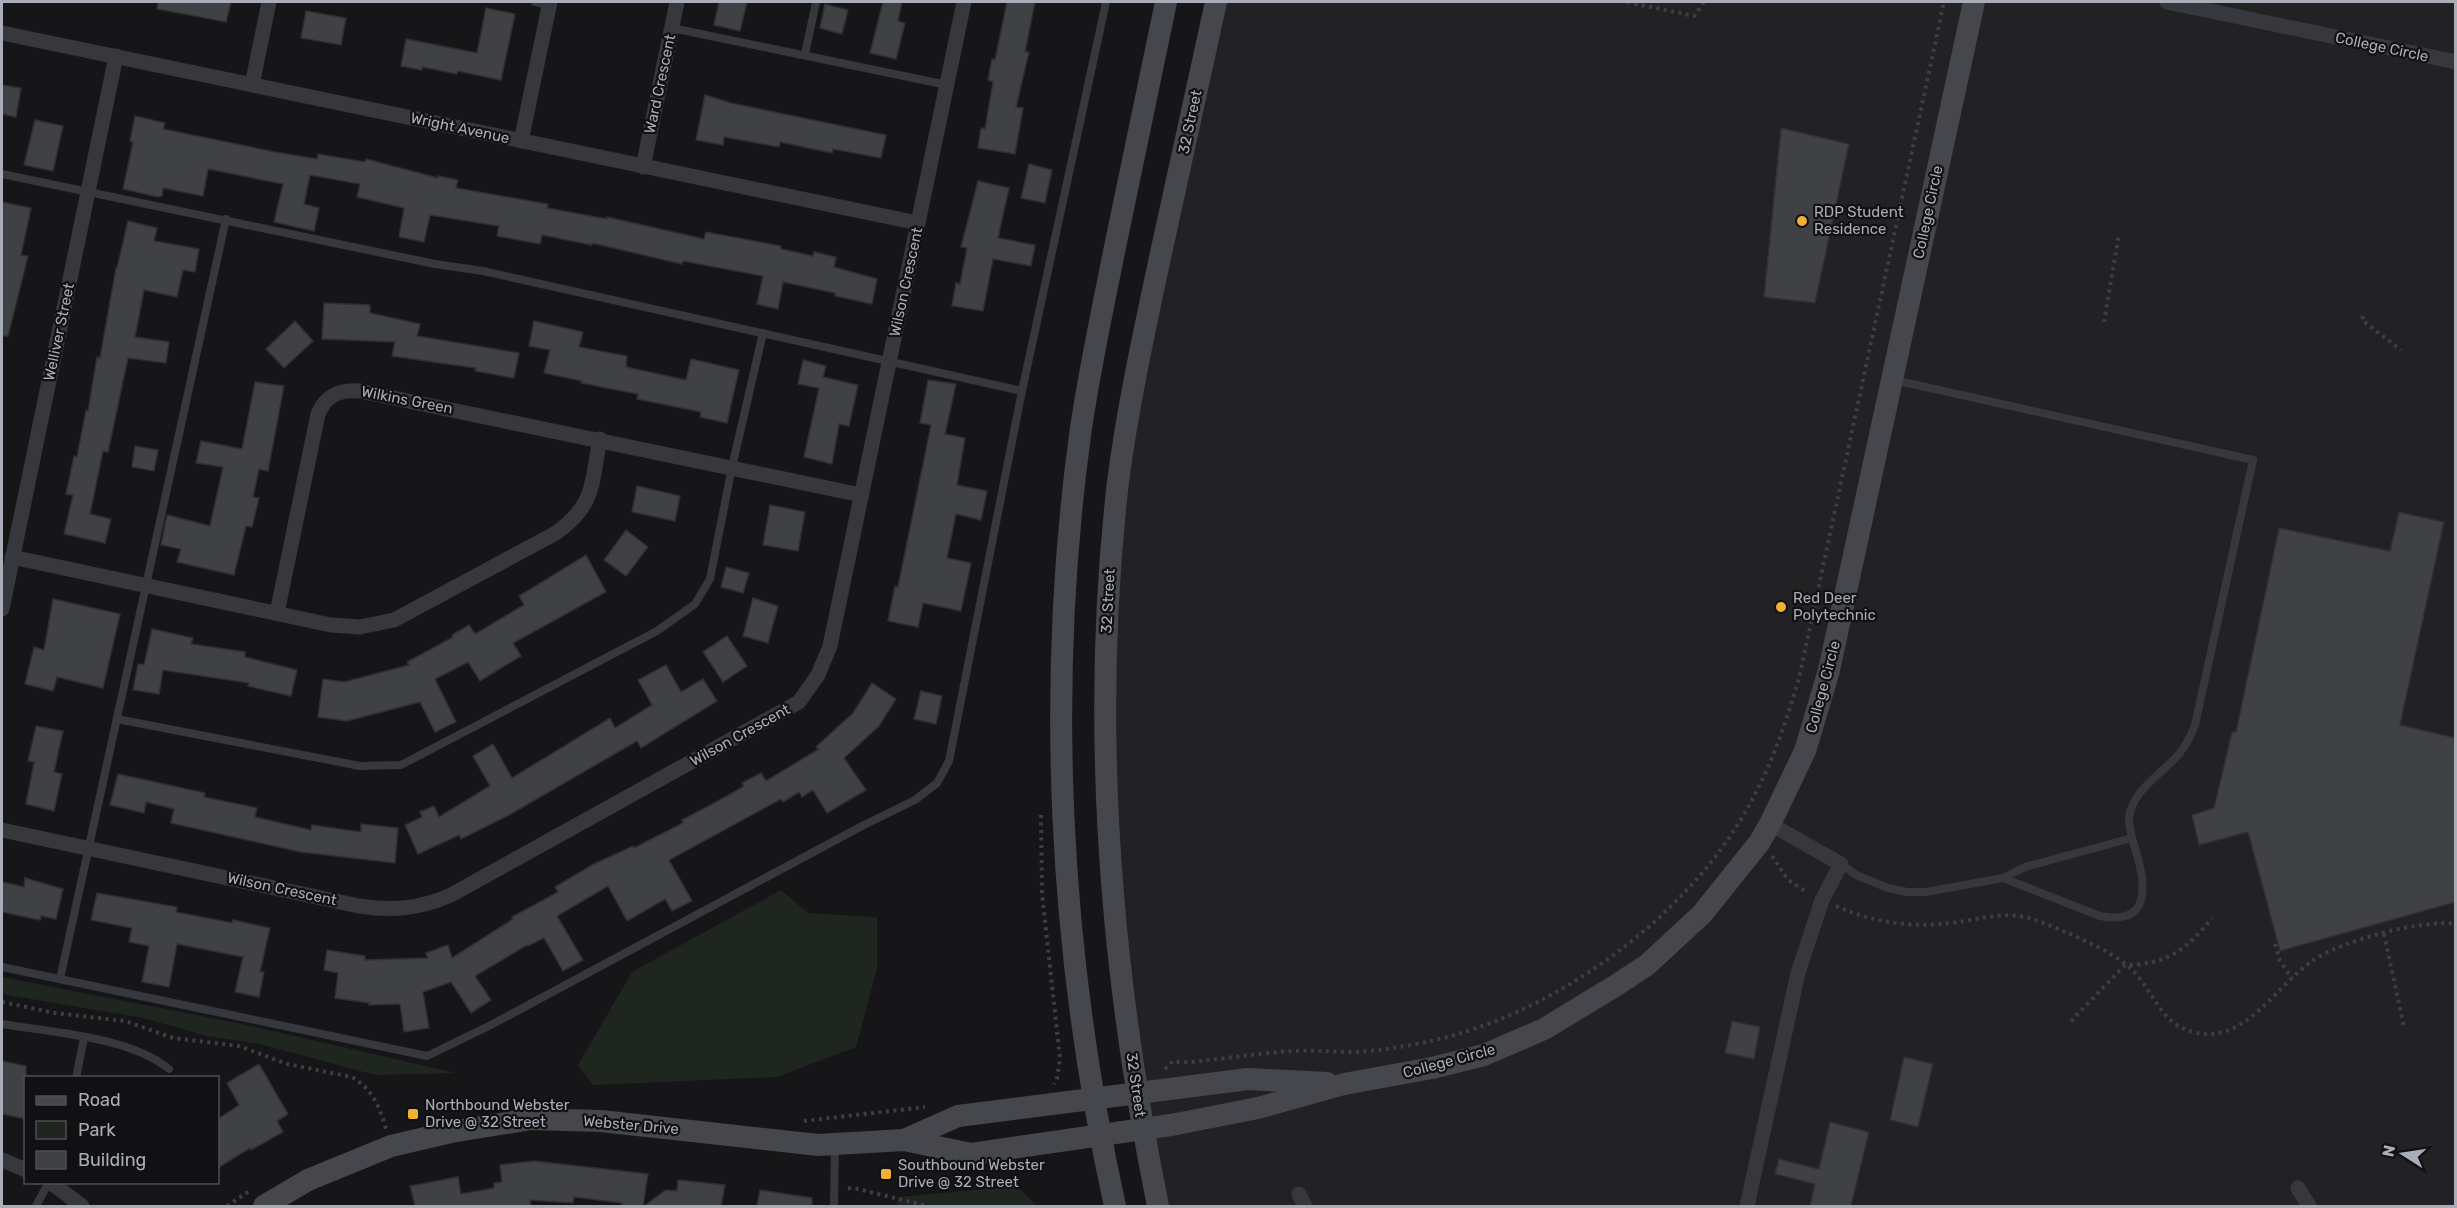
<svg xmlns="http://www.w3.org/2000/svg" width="2457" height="1208" font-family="Rubik,sans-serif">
<rect width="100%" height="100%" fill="#161618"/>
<!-- built -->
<polygon fill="#222225" points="1216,2 2455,2 2455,1206 1158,1206 1122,978 1110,563"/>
<!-- green -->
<g fill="#1e261f">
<polygon points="781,890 808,913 877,917 877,968 856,1047 777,1077 593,1085 578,1065 632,972"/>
<polygon points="2,977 242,1024 456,1073 375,1075 260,1044 207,1036 143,1018 2,994"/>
<polygon points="1017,1186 1037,1206 896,1206 898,1197"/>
</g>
<!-- building -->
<g fill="#404145" stroke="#303034" stroke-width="1.5">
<polygon points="158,2 231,2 226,22 157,9"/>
<polygon points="719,2 747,2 740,31 714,25"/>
<polygon points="883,2 902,2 898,21 905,23 896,59 870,53"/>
<polygon points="1007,2 1035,2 1025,52 1029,52 1016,107 1023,108 1015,154 978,148 981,128 985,129 993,82 988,80 992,59 995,60"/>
<polygon points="825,4 848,10 842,34 820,28"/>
<polygon points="486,8 515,14 501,80 458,71 457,74 422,67 422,70 401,66 406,39 477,53"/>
<polygon points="306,11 346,18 341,45 301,38"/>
<polygon points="2,85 21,88 16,117 2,114"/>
<polygon points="705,95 731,103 886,135 881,158 833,149 832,153 780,142 779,147 724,137 723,145 696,140"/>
<polygon points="135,116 165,123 163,129 275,152 317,159 318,154 365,162 366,159 438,178 438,176 458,180 456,188 548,204 547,208 607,219 607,217 704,239 706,232 781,246 781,249 813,256 814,252 836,257 834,267 877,279 872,304 835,296 835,293 783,282 778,309 757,304 763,276 683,261 682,264 592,243 592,245 542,235 540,244 497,236 499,226 430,215 424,242 399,237 404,208 357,197 360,184 310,175 304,204 319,208 314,231 274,222 283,184 208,169 203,196 163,188 162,196 158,197 123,189 133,142 130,141"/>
<polygon points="35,120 63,126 53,171 24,165"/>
<polygon points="1781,128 1849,144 1815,303 1764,297"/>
<polygon points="1029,164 1052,170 1045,203 1021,198"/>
<polygon points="978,181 1009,188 998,238 1035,245 1031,266 993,259 983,311 952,306 956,283 960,284 967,248 961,247"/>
<polygon points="2,202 31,208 21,255 28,256 8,336 2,336"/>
<polygon points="128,221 157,228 154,241 199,249 195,272 183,270 177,297 144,290 135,337 169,342 166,363 128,358 108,452 103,451 90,514 111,519 105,543 64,534 73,495 66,494 74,456 77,457 86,410 88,411 97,357 100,358 116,268 117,268"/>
<polygon points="324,303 370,305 370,313 420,324 417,336 519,353 514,378 475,371 476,368 392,356 395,342 322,339"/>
<polygon points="295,321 313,341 284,368 266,349"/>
<polygon points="534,321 583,332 579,347 627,356 626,367 686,380 691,359 739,370 727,423 700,417 701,412 637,399 638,394 581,383 582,381 544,373 550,350 529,346"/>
<polygon points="803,360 826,366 823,377 858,385 849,426 839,424 832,464 804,457 819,388 798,384"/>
<polygon points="928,380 956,384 945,434 965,438 957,485 987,491 981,520 956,514 947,558 971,563 961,611 923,603 918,627 888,621 895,586 898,587 931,425 920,423"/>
<polygon points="255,382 284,386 268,471 259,469 253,497 259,498 252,527 246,526 234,575 177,562 181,549 161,545 167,515 210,526 223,467 196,463 201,441 242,449"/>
<polygon points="135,446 158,450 154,471 132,467"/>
<polygon points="637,486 680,496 675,521 632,512"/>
<polygon points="770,505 805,512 798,551 763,545"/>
<polygon points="2399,512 2444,522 2400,725 2456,738 2456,902 2280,951 2248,832 2199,845 2192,815 2214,808 2232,732 2236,732 2279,528 2390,551"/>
<polygon points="626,530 648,547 626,576 604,560"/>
<polygon points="586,555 606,592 513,643 521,656 480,681 468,662 435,679 456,722 435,732 420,702 347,721 318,717 323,679 344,682 409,665 407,662 453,637 452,635 469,625 475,634 524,605 519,596"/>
<polygon points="726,567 749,573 743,593 721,587"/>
<polygon points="753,598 778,606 768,643 743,636"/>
<polygon points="53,599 120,614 103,688 57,677 53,691 25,684 34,647 44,650"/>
<polygon points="152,629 193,638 191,644 245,652 245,657 297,670 291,696 248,686 249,683 163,670 159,694 133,690 138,664 144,665"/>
<polygon points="727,636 747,666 723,682 703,652"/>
<polygon points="666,665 681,692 703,679 717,701 641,748 637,741 509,815 461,839 459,835 418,854 405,825 422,817 420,812 434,806 439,817 490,786 473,756 493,744 512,778 610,718 615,728 652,705 638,680"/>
<polygon points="872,683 896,699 879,726 844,758 866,790 827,813 813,790 802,797 799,792 783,802 781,799 669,860 692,901 672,911 665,899 627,921 608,886 557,916 583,960 563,971 544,938 528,946 527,945 475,976 491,1000 471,1013 451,982 423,992 429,1028 404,1032 400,1004 369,1005 369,1003 335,998 338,973 324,970 327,950 365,956 365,960 428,958 426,953 448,945 452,958 513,919 512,917 558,892 555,887 592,865 633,846 634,848 683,823 682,820 729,795 744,786 742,783 761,773 766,781 819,749 816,747 853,713"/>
<polygon points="921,691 942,696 936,724 914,719"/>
<polygon points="36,726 63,731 54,772 62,774 54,811 26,804 34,762 28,761"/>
<polygon points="118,774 205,793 204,797 257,808 255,817 311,830 312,825 361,832 361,824 398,828 395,863 301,852 171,823 174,809 146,802 144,813 110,805"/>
<polygon points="25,878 63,889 56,919 41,916 40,920 2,912 2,882 24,887"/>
<polygon points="97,893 177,907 176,912 232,923 233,920 270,928 260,972 264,972 259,997 235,992 243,957 177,944 169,987 142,982 149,946 129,942 132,928 91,920"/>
<polygon points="1732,1021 1760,1027 1754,1059 1725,1053"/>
<polygon points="1904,1057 1933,1064 1918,1127 1890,1120"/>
<polygon points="2,1061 26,1066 26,1119 2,1114"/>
<polygon points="259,1064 288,1114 277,1121 283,1132 251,1150 250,1148 218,1168 218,1119 239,1105 227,1083"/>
<polygon points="1830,1122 1869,1132 1851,1206 1810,1206 1815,1184 1775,1174 1779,1159 1819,1169"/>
<polygon points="534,1161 648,1174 643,1206 621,1206 622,1203 574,1197 573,1203 530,1200 531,1206 415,1206 410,1186 458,1177 461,1194 494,1188 494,1183 502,1182 500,1165"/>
<polygon points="678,1180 725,1185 721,1206 644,1206 666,1190 677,1191"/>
<polygon points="760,1190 812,1198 812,1206 757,1206"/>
</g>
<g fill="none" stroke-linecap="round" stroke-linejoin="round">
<!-- path -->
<g stroke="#3d3f44" stroke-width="4" stroke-dasharray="3 4.5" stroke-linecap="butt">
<polyline points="1627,2 1694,16 1704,2"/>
<polyline points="2363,316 2362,320 2401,350"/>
<polyline points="2104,322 2119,234"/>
<polyline points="1041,815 1042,893 1060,1059 1057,1079 1054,1084"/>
<polyline points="1772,856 1788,880 1807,892"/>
<path d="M1836,906C1871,922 1911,928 1950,923C1981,920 2001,910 2033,919C2061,930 2108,948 2130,968C2154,990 2160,1026 2197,1033C2246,1043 2277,985 2312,961C2340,941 2422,919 2456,924"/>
<polyline points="2384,934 2404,1027"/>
<polyline points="2275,944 2280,961 2292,978"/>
<path d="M2,1002L55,1013L125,1021L173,1038L239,1046L287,1064L352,1077C372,1089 380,1107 386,1129"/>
<path d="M2071,1021L2125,965C2167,965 2187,949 2212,918"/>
<path d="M1165,1069L1173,1061C1185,1064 1198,1061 1209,1060C1238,1057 1267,1052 1295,1051C1315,1050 1334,1052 1354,1052C1378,1051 1402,1047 1426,1042C1550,1017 1685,920 1747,809C1771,767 1787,721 1800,674L1944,2"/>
<polyline points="804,1121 925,1107"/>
<polyline points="848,1188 858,1189 927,1206"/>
<polyline points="227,1206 248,1192"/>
</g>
<!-- lane -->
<g stroke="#37383d" stroke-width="8">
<polyline points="535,2 550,5"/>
<polyline points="672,28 947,85"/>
<polyline points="805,54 816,2"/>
<polyline points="2,174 435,264 483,271 1022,391"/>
<polyline points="117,719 360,766 401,765 657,631 695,604 710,579 732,467 763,333"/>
<path d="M1841,864L1856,875L1888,888L1907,892H1926L2003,878L2025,867L2132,838C2131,832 2129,825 2129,819C2131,791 2162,774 2179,754C2186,745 2191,736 2195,725L2253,460L1894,380"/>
<path d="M2003,878L2100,916C2159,927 2143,873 2132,838"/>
<polyline points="2,967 427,1056 491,1025 862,826 915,800 937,783 949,761 1022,391 1106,2"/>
<polyline points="60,979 226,219"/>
<path d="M2,1024C51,1032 130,1037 169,1069"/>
<polyline points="76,1078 84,1038"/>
<polyline points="36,1206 49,1182"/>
<polyline points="834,1206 835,1145"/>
</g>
<!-- street -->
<g stroke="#37383d" stroke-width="15">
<polyline points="2167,2 2456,62"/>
<polyline points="2,33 918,223"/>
<polyline points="252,85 269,2"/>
<polyline points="521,141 550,2"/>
<polyline points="643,167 677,2"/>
<path d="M12,557L331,625L360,627L394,620L556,533C596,504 591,484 600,439"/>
<polyline points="2,609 116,56"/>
<path d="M277,613L318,414C326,395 340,389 360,391L861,495"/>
<path d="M2,830L359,906C393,911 419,909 451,895L799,702L818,675L830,646L964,2"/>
<polyline points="2,1160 26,1170"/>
<polyline points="50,1182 82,1206"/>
<polyline points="2298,1188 2309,1206"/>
<polyline points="1299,1194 1305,1206"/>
<polyline points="1747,1206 1798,973 1822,900 1841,864 1770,824"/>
</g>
<!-- secondary -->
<g stroke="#45474d" stroke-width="22">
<polyline points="904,1140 958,1116 1248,1079 1327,1083"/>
<polyline points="264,1206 308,1180 391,1146 451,1132 531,1119 601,1121 818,1145 904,1140 971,1154 1171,1125 1258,1108 1344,1084 1432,1068 1484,1055 1544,1029 1615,986 1647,965 1702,914 1759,843 1770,824 1805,751 1829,670 1974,2"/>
<path d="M1115,1206C1059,952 1045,686 1081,428C1090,367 1103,307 1115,247C1132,165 1149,83 1166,2"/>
<path d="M1158,1206C1110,969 1090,723 1118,482C1128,405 1145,328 1161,253C1180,169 1198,85 1216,2"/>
</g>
</g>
<!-- markers -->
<g fill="#f2b134" stroke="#111113" stroke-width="2">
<circle cx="1802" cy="221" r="6"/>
<circle cx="1781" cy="607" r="6"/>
<rect x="407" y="1108" width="12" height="12" rx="3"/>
<rect x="880" y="1168" width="12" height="12" rx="3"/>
</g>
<g text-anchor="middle" stroke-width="4.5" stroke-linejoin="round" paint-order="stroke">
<!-- street labels -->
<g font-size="15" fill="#a8adb8" stroke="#111113">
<text transform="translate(2382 47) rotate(12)" y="5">College Circle</text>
<text transform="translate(660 84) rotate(-78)" y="5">Ward Crescent</text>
<text transform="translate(1190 122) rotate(-78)" y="5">32 Street</text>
<text transform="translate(460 128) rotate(12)" y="5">Wright Avenue</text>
<text transform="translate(1928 212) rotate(-78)" y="5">College Circle</text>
<text transform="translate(906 282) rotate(-78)" y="5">Wilson Crescent</text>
<text transform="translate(59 332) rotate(-78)" y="5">Welliver Street</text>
<text transform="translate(407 400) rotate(11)" y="5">Wilkins Green</text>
<text transform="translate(1108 601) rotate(-87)" y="5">32 Street</text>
<text transform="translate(1823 687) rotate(-75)" y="5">College Circle</text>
<text transform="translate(740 735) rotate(-29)" y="5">Wilson Crescent</text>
<text transform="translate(282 889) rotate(12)" y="5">Wilson Crescent</text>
<text transform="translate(1449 1061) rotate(-15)" y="5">College Circle</text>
<text transform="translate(1136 1085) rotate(82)" y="5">32 Street</text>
<text transform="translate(631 1125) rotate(5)" y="5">Webster Drive</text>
</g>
<!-- poi labels -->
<g font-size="15" fill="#a8adb8" stroke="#111113" text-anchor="start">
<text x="1814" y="217">RDP Student<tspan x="1814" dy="17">Residence</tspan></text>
<text x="1793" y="603">Red Deer<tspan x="1793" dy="17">Polytechnic</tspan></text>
<text x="425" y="1110">Northbound Webster<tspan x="425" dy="17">Drive @ 32 Street</tspan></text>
<text x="898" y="1170">Southbound Webster<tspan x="898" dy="17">Drive @ 32 Street</tspan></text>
</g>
</g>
<!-- border -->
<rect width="2457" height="1208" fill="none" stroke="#a8adb8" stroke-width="6"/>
<!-- legend -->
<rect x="24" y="1076" width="195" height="108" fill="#111113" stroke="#4d4f55" stroke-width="1.5"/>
<rect x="36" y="1096" width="30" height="9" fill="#45474d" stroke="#4d4f55" stroke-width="1.5"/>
<text x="78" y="1106" font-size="18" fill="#a8adb8">Road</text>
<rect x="36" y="1121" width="30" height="18" fill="#1e261f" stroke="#4d4f55" stroke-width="1.5"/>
<text x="78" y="1136" font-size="18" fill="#a8adb8">Park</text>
<rect x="36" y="1151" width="30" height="18" fill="#404145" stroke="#4d4f55" stroke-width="1.5"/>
<text x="78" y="1166" font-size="18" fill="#a8adb8">Building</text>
<!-- north arrow -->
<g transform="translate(2403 1154) rotate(282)" stroke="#111113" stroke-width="4.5" paint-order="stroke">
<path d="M0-4.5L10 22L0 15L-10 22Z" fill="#a8adb8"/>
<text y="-9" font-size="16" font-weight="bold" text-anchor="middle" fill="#a8adb8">N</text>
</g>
</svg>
